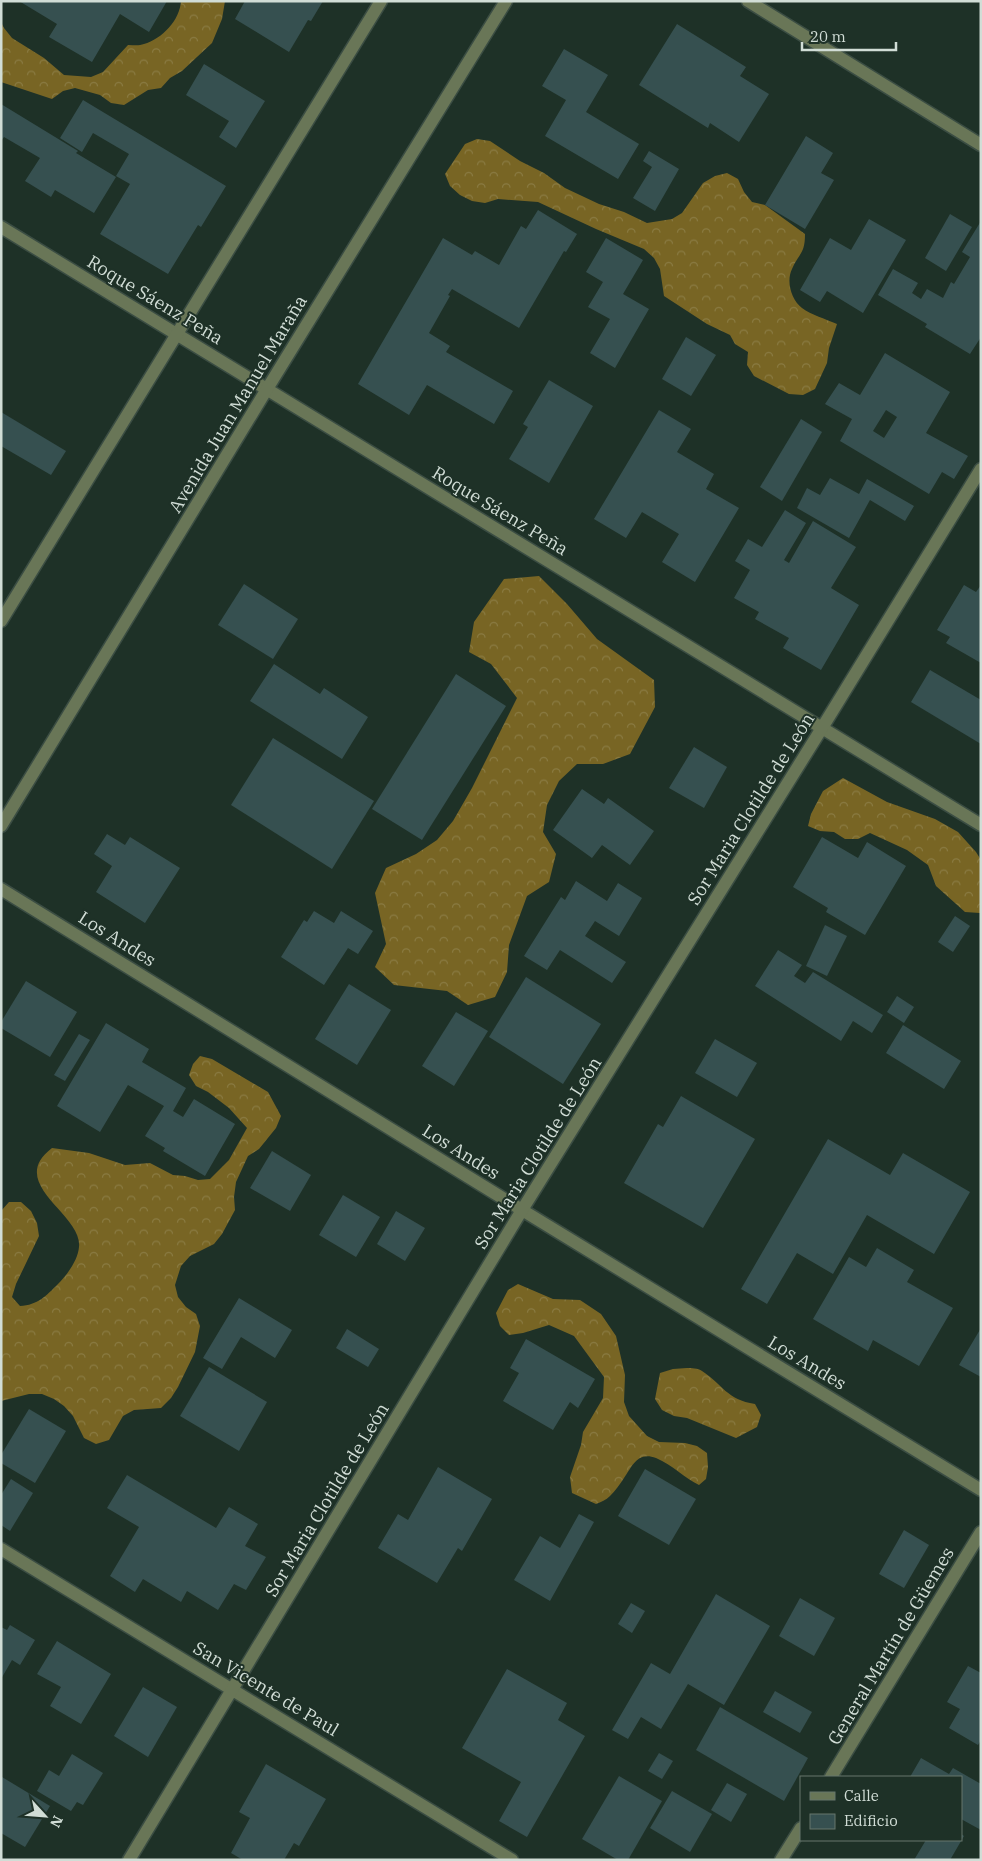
<svg xmlns="http://www.w3.org/2000/svg" width="982" height="1861" font-family="'IBM Plex Serif',serif">
<defs>
<pattern id="forest-crowns" width="20" height="18" patternUnits="userSpaceOnUse" patternTransform="scale(1.25)"><rect width="20" height="18" fill="#786524"/><path d="M2 6a3 3 0 1 1 6 0M12 15a3 3 0 1 1 6 0" fill="none" stroke="#8a7b43"/></pattern>
</defs>
<rect width="100%" height="100%" fill="#1e3127"/>
<!-- forest -->
<g fill="url(#forest-crowns)">
<path d="M181,1H225L222,19L212,43L182,71L170,78L161,88L148,90L124,105L111,103L100,95L75,88L63,91L52,99L1,82V22L4,28L12,38L44,58L64,75L91,77L103,72L128,45C134,45 139,46 144,44C162,39 180,20 181,1Z"/>
<path d="M477,139L490,141L520,161L544,173L565,188L599,204L624,212L647,223L672,219L682,213L703,183L715,176L727,173L738,179L744,192L752,202L765,205L805,234C805,254 799,253 792,269C786,281 791,300 802,308C811,315 826,319 837,324L829,348L827,363L815,389L803,395L789,394L754,376L747,365L748,352L735,344L730,335L707,324L664,296L660,269L654,258L644,249L596,229L538,202L498,199L485,203L472,201L460,195L450,186L445,174L465,144Z"/>
<polygon points="539,576 567,604 597,639 654,680 655,707 630,754 603,764 577,764 559,781 547,805 543,832 556,854 549,882 527,896 509,945 507,972 495,997 468,1005 447,991 394,985 375,967 386,944 375,893 386,868 416,854 437,840 453,821 472,788 517,698 491,664 469,652 474,622 504,579"/>
<polygon points="843,778 887,802 935,819 958,832 976,852 981,860 980,913 965,912 936,886 928,865 907,850 870,833 858,839 845,839 834,832 820,831 808,826 811,814 823,791"/>
<path d="M200,1056L212,1059L268,1092L281,1116L276,1128L259,1149L248,1156L236,1182L234,1197L235,1210L222,1234L214,1244L190,1256L181,1266L175,1285L178,1297L186,1307L196,1314L200,1326L195,1352L178,1387L171,1398L161,1408L134,1410L123,1416L109,1440L96,1444L84,1438L73,1416L64,1406L54,1399L42,1394H29L1,1401V1211L9,1202H21L31,1211L37,1223L39,1236L16,1284L12,1297L20,1306C38,1305 46,1296 58,1284C67,1275 78,1260 79,1247C83,1214 5,1184 52,1148L89,1153L125,1165L150,1163L173,1175L185,1176L198,1180L210,1179L229,1160L247,1128L229,1108L208,1092L196,1086L189,1075L193,1064Z"/>
<path d="M518,1284L553,1299L580,1300L601,1314L616,1336L625,1375L624,1402L629,1416L647,1436L659,1442L685,1443L697,1446L707,1453L708,1467L706,1479L699,1485C684,1478 673,1465 656,1458C637,1451 632,1467 624,1478C620,1484 615,1491 610,1496C606,1500 601,1502 596,1504L572,1493L570,1477L581,1445L583,1432L603,1398L604,1377L574,1336L549,1325L523,1333L509,1335L500,1326L496,1313L508,1290Z"/>
<path d="M687,1368C691,1368 698,1368 702,1371C722,1384 727,1400 755,1404L761,1415L757,1427L736,1438L687,1418L674,1416L662,1410L655,1399L660,1373L673,1369Z"/>
</g>
<!-- building -->
<g fill="#365050" fill-rule="evenodd">
<polygon points="19,1 167,1 149,32 120,14 92,62 49,37 57,24"/>
<polygon points="245,1 323,1 311,21 308,20 289,52 235,19"/>
<polygon points="677,24 746,67 740,76 769,94 739,142 710,123 708,128 639,85"/>
<polygon points="564,49 608,75 586,112 639,144 618,179 545,136 566,100 542,86"/>
<polygon points="204,64 265,101 236,148 219,137 229,121 186,95"/>
<polygon points="83,100 226,186 201,227 198,225 168,274 100,234 130,184 116,176 129,154 93,133 82,152 60,138"/>
<polygon points="1,104 78,151 76,153 116,177 94,213 55,190 51,197 25,181 40,158 4,137 1,141"/>
<polygon points="806,136 833,153 821,173 834,180 805,229 765,205"/>
<polygon points="649,151 679,169 655,211 633,198 652,167 643,161"/>
<polygon points="538,210 577,234 566,252 564,251 519,328 452,289 448,295 450,296 429,333 450,346 446,352 513,391 494,424 427,385 409,415 358,384 443,238 472,255 475,251 499,265 521,226 526,229"/>
<polygon points="950,214 972,227 946,271 925,258"/>
<polygon points="869,219 906,240 863,313 827,291 820,302 800,290 830,238 851,250"/>
<polygon points="981,221 981,337 970,354 925,327 927,324 878,295 893,269 918,283 912,293 921,299 927,289 943,298 951,282 954,284 970,257 962,252"/>
<polygon points="606,238 643,260 623,294 649,309 615,368 590,353 610,319 588,307 603,282 586,272"/>
<polygon points="686,337 716,355 691,396 662,379"/>
<path d="M885,353L950,392L926,433L968,456L954,479L942,472L929,494L840,441L852,419L825,404L839,383L860,395ZM886,410L897,417L884,438L873,431Z"/>
<polygon points="549,380 593,406 549,483 509,459 528,427 523,424"/>
<polygon points="659,410 691,429 677,452 714,474 706,489 739,508 695,582 662,562 679,534 642,512 626,538 594,519"/>
<polygon points="1,412 66,451 51,475 1,446"/>
<polygon points="801,419 822,432 782,501 760,487"/>
<polygon points="830,478 859,494 867,479 914,506 905,521 870,500 849,538 797,508 807,488 820,495"/>
<polygon points="785,510 806,523 784,560 789,563 813,521 856,547 831,588 859,605 821,670 783,648 789,638 755,619 759,612 734,598 750,570 735,561 748,539 762,547"/>
<polygon points="244,584 298,619 273,659 218,625"/>
<polygon points="964,585 976,592 981,585 981,663 946,643 950,637 937,630"/>
<polygon points="274,664 320,694 324,688 368,717 342,759 250,701"/>
<polygon points="930,670 981,700 981,744 911,702"/>
<polygon points="456,674 506,706 422,840 372,809"/>
<polygon points="273,738 374,801 332,869 231,805"/>
<polygon points="694,747 727,767 704,808 669,788"/>
<polygon points="582,789 604,804 608,798 654,831 630,865 602,845 592,858 553,830"/>
<polygon points="107,834 125,845 130,837 180,868 145,923 96,892 112,866 94,854"/>
<polygon points="822,837 858,858 867,842 906,866 865,935 826,912 828,908 793,887"/>
<polygon points="576,881 607,901 618,883 642,898 619,936 595,921 585,936 626,962 612,983 560,950 547,970 524,956 561,897 565,900"/>
<polygon points="314,911 334,923 341,911 373,931 358,954 348,948 324,985 281,957 304,920 307,922"/>
<polygon points="955,916 970,926 953,952 938,942"/>
<polygon points="825,925 847,936 827,976 806,966"/>
<polygon points="778,950 802,965 794,976 805,983 813,972 883,1015 872,1033 853,1021 841,1041 755,986"/>
<polygon points="526,977 601,1024 563,1084 489,1037"/>
<polygon points="26,981 77,1012 50,1057 1,1028 1,1022"/>
<polygon points="349,984 391,1010 357,1065 315,1039"/>
<polygon points="897,996 914,1007 904,1023 887,1012"/>
<polygon points="456,1012 488,1031 454,1086 422,1066"/>
<polygon points="106,1023 149,1049 142,1062 186,1088 173,1111 183,1117 194,1099 235,1124 205,1176 163,1151 165,1148 145,1136 164,1106 128,1085 100,1132 57,1106"/>
<polygon points="903,1025 961,1061 944,1089 886,1053"/>
<polygon points="79,1034 90,1040 65,1081 54,1075"/>
<polygon points="715,1039 757,1063 737,1097 695,1073"/>
<polygon points="681,1096 755,1139 703,1228 624,1183 658,1124 663,1127"/>
<polygon points="828,1139 890,1175 903,1153 970,1192 934,1254 867,1215 833,1274 797,1253 767,1304 741,1289"/>
<polygon points="272,1151 311,1175 290,1211 250,1188"/>
<polygon points="343,1195 380,1217 356,1257 319,1235"/>
<polygon points="396,1211 425,1228 405,1261 377,1244"/>
<polygon points="877,1248 914,1270 907,1282 953,1308 919,1366 873,1340 868,1351 813,1319 849,1257 866,1267"/>
<polygon points="239,1298 292,1330 275,1358 241,1337 222,1369 203,1358"/>
<polygon points="981,1328 981,1377 959,1365"/>
<polygon points="347,1329 379,1349 368,1367 336,1348"/>
<polygon points="526,1339 595,1379 578,1408 570,1402 553,1430 503,1401 519,1373 510,1368"/>
<polygon points="209,1367 267,1402 239,1451 180,1416"/>
<polygon points="29,1409 66,1431 35,1483 1,1463 1,1455"/>
<polygon points="438,1467 492,1499 462,1551 458,1548 437,1583 378,1548 398,1514 408,1520"/>
<polygon points="645,1469 696,1499 669,1545 618,1516"/>
<polygon points="127,1475 216,1528 229,1507 258,1524 245,1546 266,1557 246,1590 234,1584 218,1610 187,1591 181,1602 143,1579 135,1592 110,1576 139,1527 107,1508"/>
<polygon points="11,1479 33,1493 10,1531 1,1525 1,1495"/>
<polygon points="579,1514 594,1522 550,1601 514,1580 540,1536 560,1548"/>
<polygon points="904,1530 929,1545 904,1588 879,1574"/>
<polygon points="716,1594 770,1626 724,1705 688,1684 661,1729 641,1717 628,1739 612,1730 651,1663 670,1674"/>
<polygon points="800,1598 835,1618 814,1656 779,1636"/>
<polygon points="631,1603 645,1611 632,1633 618,1624"/>
<polygon points="10,1625 35,1640 20,1665 12,1660 1,1679 1,1627 7,1630"/>
<polygon points="57,1641 111,1674 81,1724 50,1706 61,1687 37,1674"/>
<polygon points="968,1666 981,1673 981,1740 978,1745 949,1728 960,1709 947,1702"/>
<polygon points="507,1669 567,1703 558,1720 585,1736 527,1837 499,1821 521,1782 462,1748"/>
<polygon points="143,1687 177,1707 148,1757 114,1736"/>
<polygon points="775,1691 812,1712 800,1733 763,1712"/>
<polygon points="720,1707 808,1758 784,1801 696,1750"/>
<polygon points="659,1753 673,1761 662,1779 648,1771"/>
<polygon points="72,1754 103,1773 83,1805 77,1802 71,1811 37,1791 49,1770 59,1776"/>
<polygon points="921,1758 949,1774 953,1768 981,1784 981,1830 961,1819 961,1777 910,1777"/>
<polygon points="266,1764 326,1799 299,1846 294,1843 284,1860 243,1860 231,1853 250,1818 239,1812"/>
<polygon points="619,1776 662,1801 628,1860 618,1860 582,1839"/>
<polygon points="2,1777 50,1806 25,1847 1,1833"/>
<polygon points="727,1783 747,1794 731,1822 711,1810"/>
<polygon points="672,1791 712,1814 690,1852 650,1828"/>
<polygon points="961,1834 964,1836 950,1860 914,1860 926,1840 961,1840"/>
</g>
<g fill="none" stroke-linecap="round" stroke-linejoin="round">
<!-- minor casing -->
<g stroke="#3b4d43" stroke-width="15">
<g id="minor">
<polyline points="748,1 981,145"/>
<polyline points="1,227 981,825"/>
<polyline points="1,621 381,1"/>
<polyline points="1,826 267,389 506,1"/>
<polyline points="1,889 522,1210 981,1490"/>
<polyline points="1,1549 512,1860"/>
<polyline points="831,1777 981,1532"/>
<polyline points="129,1860 522,1210 822,728 981,469"/>
<polyline points="781,1860 801,1828"/>
</g>
</g>
<!-- minor -->
<use href="#minor" stroke="#697657" stroke-width="12"/>
</g>
<g text-anchor="middle" stroke-width="4" stroke-linejoin="round" paint-order="stroke">
<!-- street labels -->
<g font-size="18" fill="#d1ddd6" stroke="#1e3127">
<text transform="translate(155 300) rotate(31)" y="6">Roque Sáenz Peña</text>
<text transform="translate(238 404) rotate(-59)" y="6">Avenida Juan Manuel Maraña</text>
<text transform="translate(500 511) rotate(31)" y="6">Roque Sáenz Peña</text>
<text transform="translate(751 809) rotate(-58)" y="6">Sor Maria Clotilde de León</text>
<text transform="translate(117 939) rotate(32)" y="6">Los Andes</text>
<text transform="translate(461 1152) rotate(32)" y="6">Los Andes</text>
<text transform="translate(538 1153) rotate(-58)" y="6">Sor Maria Clotilde de León</text>
<text transform="translate(807 1363) rotate(31)" y="6">Los Andes</text>
<text transform="translate(327 1500) rotate(-59)" y="6">Sor Maria Clotilde de León</text>
<text transform="translate(891 1646) rotate(-59)" y="6">General Martín de Güemes</text>
<text transform="translate(266 1689) rotate(31)" y="6">San Vicente de Paul</text>
</g>
</g>
<!-- border -->
<rect width="982" height="1861" fill="none" stroke="#d1ddd6" stroke-width="5"/>
<!-- legend -->
<rect x="800" y="1776" width="162" height="65" fill="#1e3127" stroke="#66766d"/>
<rect x="810" y="1792" width="25" height="8" fill="#697657" stroke="#66766d"/>
<text x="844" y="1801" font-size="15" fill="#d1ddd6">Calle</text>
<rect x="810" y="1814" width="25" height="15" fill="#365050" stroke="#66766d"/>
<text x="844" y="1826" font-size="15" fill="#d1ddd6">Edificio</text>
<!-- north arrow -->
<g transform="translate(45 1816) rotate(116)" stroke="#1e3127" stroke-width="4" paint-order="stroke">
<path d="M0-4L9 19L0 12L-9 19Z" fill="#d1ddd6"/>
<text y="-8" font-size="14" font-weight="bold" text-anchor="middle" fill="#d1ddd6">N</text>
</g>
<!-- scale -->
<path d="M802 42v8h94v-8" fill="none" stroke="#d1ddd6" stroke-width="2.5"/>
<text x="810" y="42" font-size="15" fill="#d1ddd6" stroke="#1e3127" stroke-width="4" paint-order="stroke">20 m</text>
</svg>
